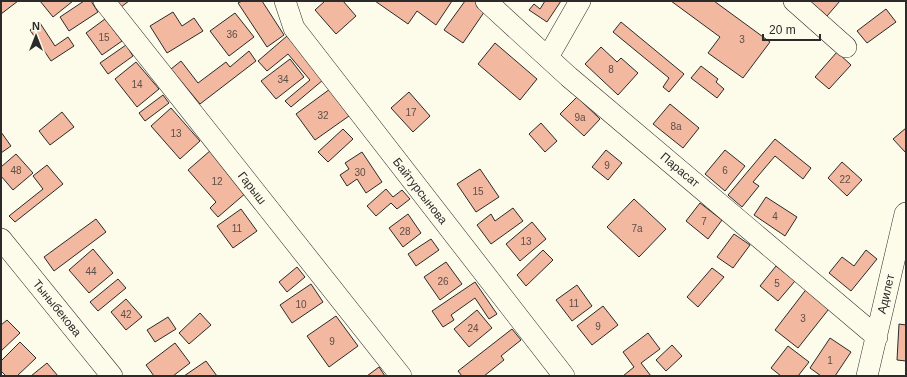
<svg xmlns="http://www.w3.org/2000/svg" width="907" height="377" font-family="Helvetica,sans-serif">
<rect width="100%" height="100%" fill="#fdfbea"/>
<!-- building -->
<g fill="#f2b8a0" stroke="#2b2b2b">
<polygon points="1,1 18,1 1,14"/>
<polygon points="40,1 73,1 53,17"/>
<polygon points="84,1 91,1 98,12 69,31 60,17"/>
<polygon points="117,1 129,1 121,7"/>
<polygon points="242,1 262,1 284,35 267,47 238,3"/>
<polygon points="325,1 343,1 356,16 336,34 315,10"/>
<polygon points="375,1 452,1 436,25 417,11 408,24"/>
<polygon points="465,1 483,1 489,5 463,43 444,30"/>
<polygon points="545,1 561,1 547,22 529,10 534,4 540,9"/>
<polygon points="671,1 714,1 770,42 743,78 708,53 720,37"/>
<polygon points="810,1 840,1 827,16"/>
<polygon points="886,9 896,22 867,43 857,31"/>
<polygon points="173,12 182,26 194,18 203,31 167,53 150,26"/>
<polygon points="235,13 254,37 229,56 210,31"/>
<polygon points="105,19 122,41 102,55 86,33"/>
<polygon points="621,22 684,74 669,92 663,87 669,78 613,32"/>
<polygon points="40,23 55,46 68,37 74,46 51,61 30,30"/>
<polygon points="287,36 323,80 291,107 285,101 310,80 288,54 267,71 258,61"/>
<polygon points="495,43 537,79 520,100 478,64"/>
<polygon points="126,45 133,56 108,74 100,63"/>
<polygon points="601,47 617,62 621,58 638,73 618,95 585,64"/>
<polygon points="249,51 256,61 200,104 171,69 181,61 198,83 226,62 230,67"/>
<polygon points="837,52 851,65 829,89 815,77"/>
<polygon points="290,59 304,77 276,99 261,81"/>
<polygon points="136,62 159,89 137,107 115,79"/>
<polygon points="701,66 718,79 716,82 724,89 717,98 691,78"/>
<polygon points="330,89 349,116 315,140 296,114"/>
<polygon points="409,92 430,116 413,132 391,108"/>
<polygon points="163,95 169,103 145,121 139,113"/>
<polygon points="577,97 600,119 584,136 560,114"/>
<polygon points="670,104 699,128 683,148 653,124"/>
<polygon points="171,108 200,141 180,159 151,126"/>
<polygon points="62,112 74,127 50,145 39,131"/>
<polygon points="541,123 557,141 545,152 529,134"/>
<polygon points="906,128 906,153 893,139"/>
<polygon points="343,129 353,139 328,162 318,152"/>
<polygon points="1,132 11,146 1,153"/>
<polygon points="775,139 811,168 803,179 775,156 753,182 759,186 742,207 728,195"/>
<polygon points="211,150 247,192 218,217 210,208 216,202 188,170"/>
<polygon points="606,150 622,163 608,180 592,167"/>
<polygon points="725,150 745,166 725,191 705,174"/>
<polygon points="362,152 382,182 366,193 357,179 347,186 340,175 349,169 345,163"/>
<polygon points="16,154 33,173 13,190 1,176 1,167"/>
<polygon points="842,162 862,180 847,196 828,178"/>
<polygon points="47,165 63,184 15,222 9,216 43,189 33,176"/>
<polygon points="480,169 499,197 476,212 457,184"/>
<polygon points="386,189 393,197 402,190 410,199 397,209 391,203 376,216 367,206"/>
<polygon points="766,197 797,217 785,236 754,215"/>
<polygon points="634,199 666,229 639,257 607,227"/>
<polygon points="700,203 722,220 708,239 686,221"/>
<polygon points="513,208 523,221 491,244 477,225 491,214 495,221"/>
<polygon points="241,209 257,231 233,248 217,226"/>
<polygon points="408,214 421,233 403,247 389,228"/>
<polygon points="96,219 106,232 54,271 44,257"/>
<polygon points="532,222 546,239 520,261 506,244"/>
<polygon points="734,234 750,245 733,268 717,257"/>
<polygon points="431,239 439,250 416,266 408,254"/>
<polygon points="93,249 113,273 89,293 69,270"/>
<polygon points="543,250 553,260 526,286 517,275"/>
<polygon points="866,250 877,259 851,291 829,273 842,257 854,266"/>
<polygon points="446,262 462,284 440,300 424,277"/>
<polygon points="776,266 795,281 778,301 760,286"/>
<polygon points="297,267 305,277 287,292 279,282"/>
<polygon points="712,268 724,277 698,307 687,297"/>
<polygon points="118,279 126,288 98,311 90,302"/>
<polygon points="475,282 497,314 489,319 475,298 451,315 454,320 443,327 432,311"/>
<polygon points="311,284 323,302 292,323 280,305"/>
<polygon points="577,285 592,306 572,321 556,300"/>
<polygon points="808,287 832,305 798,348 775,330"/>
<polygon points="126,299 142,317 126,330 111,312"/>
<polygon points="603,306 618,325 592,345 577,326"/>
<polygon points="477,310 492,328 469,347 454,329"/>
<polygon points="200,313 211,325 189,344 179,333"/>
<polygon points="336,316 358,346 329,367 307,336"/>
<polygon points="168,317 176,329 155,342 147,330"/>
<polygon points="7,320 20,333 1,351 1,325"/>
<polygon points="899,324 906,325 906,361 897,360"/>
<polygon points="512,329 521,340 501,356 504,360 484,376 462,376 458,371"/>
<polygon points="648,333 660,349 641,363 651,376 623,376 634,367 623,352"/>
<polygon points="830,338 851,352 835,376 821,376 810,368"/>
<polygon points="20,342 36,358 17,376 6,376 2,372 1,373 1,359 2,360"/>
<polygon points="175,343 190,363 173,376 154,376 146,365"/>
<polygon points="672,345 682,356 666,371 656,360"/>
<polygon points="788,346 809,362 798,376 781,376 771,368"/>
<polygon points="206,361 217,376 184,376"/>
<polygon points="47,363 58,376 31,376"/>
<polygon points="379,367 385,376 367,376"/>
</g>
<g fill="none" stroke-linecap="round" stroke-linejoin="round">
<!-- minor casing -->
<g stroke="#2b2b2b" stroke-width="22">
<g id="minor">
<polyline points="104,1 401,376"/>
<polyline points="285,1 294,28 564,376"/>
<polyline points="486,1 569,77 877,337"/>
<polyline points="794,1 846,47"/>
<polyline points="548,57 580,1"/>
<polyline points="1,239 112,376"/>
<polyline points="867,376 905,214 906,213"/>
</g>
</g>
<!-- minor -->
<use href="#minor" stroke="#fdfbea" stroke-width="21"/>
</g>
<g text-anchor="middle" stroke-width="3" stroke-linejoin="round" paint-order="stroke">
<!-- number labels -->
<g font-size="10" fill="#5d4e48">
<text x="232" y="38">36</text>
<text x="104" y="41">15</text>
<text x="742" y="43">3</text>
<text x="611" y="73">8</text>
<text x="283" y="83">34</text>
<text x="137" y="88">14</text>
<text x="411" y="116">17</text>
<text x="323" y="119">32</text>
<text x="580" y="121">9а</text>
<text x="676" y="130">8а</text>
<text x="176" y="137">13</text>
<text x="607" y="169">9</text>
<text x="16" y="174">48</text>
<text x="725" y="174">6</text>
<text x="360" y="176">30</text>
<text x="845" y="183">22</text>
<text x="217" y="185">12</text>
<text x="478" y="195">15</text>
<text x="775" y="220">4</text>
<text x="704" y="225">7</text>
<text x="237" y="232">11</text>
<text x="637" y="232">7а</text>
<text x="405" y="235">28</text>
<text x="526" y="245">13</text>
<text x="91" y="275">44</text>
<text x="443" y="285">26</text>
<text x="777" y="287">5</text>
<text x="574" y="307">11</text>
<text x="301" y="308">10</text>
<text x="126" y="318">42</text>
<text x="803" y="322">3</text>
<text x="598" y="330">9</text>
<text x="473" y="332">24</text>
<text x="332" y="345">9</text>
<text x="830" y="364">1</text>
</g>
<!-- street labels -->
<g font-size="12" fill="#2b2b2b" stroke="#fdfbea">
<text transform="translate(680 170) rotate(40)" y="4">Парасат</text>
<text transform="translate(252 188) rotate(52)" y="4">Гарыш</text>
<text transform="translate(420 191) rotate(52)" y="4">Байтурсынова</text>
<text transform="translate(886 294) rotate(-77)" y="4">Адилет</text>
<text transform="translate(57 308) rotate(51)" y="4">Тыныбекова</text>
</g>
</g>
<!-- border -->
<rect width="907" height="377" fill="none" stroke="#2b2b2b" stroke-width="4"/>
<!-- north arrow -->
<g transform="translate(36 36)" stroke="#fdfbea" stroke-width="3" paint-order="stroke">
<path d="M0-3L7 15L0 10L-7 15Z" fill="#2b2b2b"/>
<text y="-6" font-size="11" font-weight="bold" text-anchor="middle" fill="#2b2b2b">N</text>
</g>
<!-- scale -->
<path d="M763 34v6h57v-6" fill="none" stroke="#2b2b2b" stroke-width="2"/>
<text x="769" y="34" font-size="12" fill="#2b2b2b" stroke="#fdfbea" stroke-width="3" paint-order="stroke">20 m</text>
</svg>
